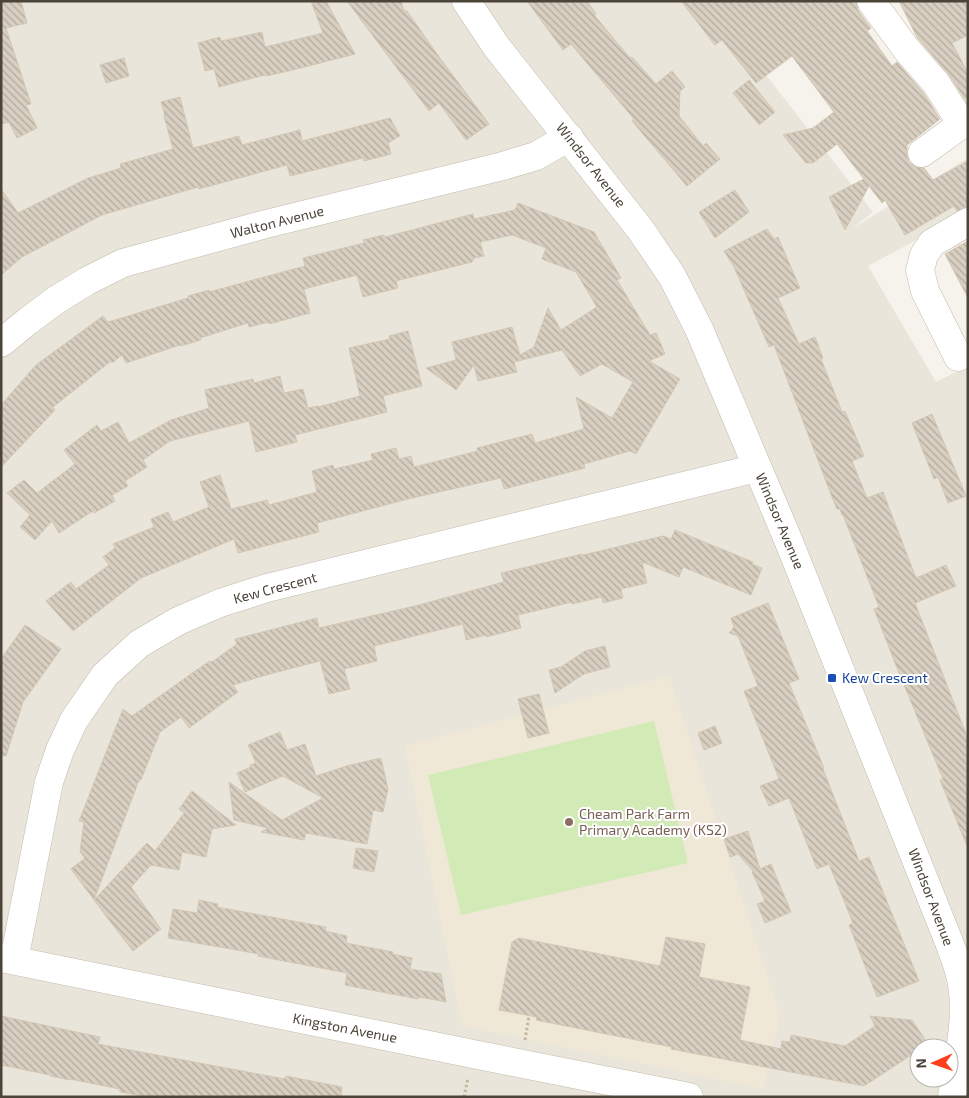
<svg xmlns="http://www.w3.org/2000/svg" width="969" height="1098" font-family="'Exo 2',sans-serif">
<defs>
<pattern id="building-back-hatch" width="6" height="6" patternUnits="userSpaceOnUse" patternTransform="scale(1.25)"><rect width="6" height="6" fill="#d8cfc1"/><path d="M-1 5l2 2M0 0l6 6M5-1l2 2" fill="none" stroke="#b1aa9e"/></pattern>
</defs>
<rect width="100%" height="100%" fill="#f6f3ec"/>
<!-- residential -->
<g fill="#eae5da" fill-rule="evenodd">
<path d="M1,1H708L873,212L853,228L968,158V212L868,266L936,382L968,366V1097H1ZM919,1048H949V1078H919Z"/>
<polygon points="968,35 968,118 927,57"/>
</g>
<!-- education -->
<polygon fill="#efe8d6" points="669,676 780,1015 763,1089 462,1026 405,746"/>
<!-- pitch -->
<polygon fill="#d2eab5" points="654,721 688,863 461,915 428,775"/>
<!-- building -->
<g fill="url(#building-back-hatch)" stroke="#d3c7b4">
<polygon points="1,1 21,1 27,23 6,28 31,104 26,105 37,128 17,138 9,122 1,124"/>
<polygon points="311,1 326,1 355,54 293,70 266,76 265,75 219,87 214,69 205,71 198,43 220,37 221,41 262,32 265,47 323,33"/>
<polygon points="347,1 401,1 404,11 407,11 437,54 489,124 466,140 439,103 429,111"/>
<polygon points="527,1 587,1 596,14 594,15 630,58 632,57 656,84 672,71 685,87 680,91 679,116 703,146 706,143 720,159 687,186 632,121 634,119 571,44 563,50"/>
<polygon points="681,1 856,1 858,10 871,28 867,31 892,66 897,62 923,92 940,119 907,145 907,155 909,162 916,167 924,168 933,180 968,161 968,206 957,211 954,206 905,235 885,200 882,203 869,186 845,230 829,197 864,179 837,144 813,163 806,163 783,135 813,128 834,112 792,56 756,83 722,40 715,45"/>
<polygon points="899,1 968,1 968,35 952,43 968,73 968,96 965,99 948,73 918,39"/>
<polygon points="124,58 129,76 106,83 100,65"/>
<polygon points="749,80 775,112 759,125 733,93"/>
<polygon points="180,97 193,148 239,136 242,145 300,130 302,141 390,118 400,136 388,143 391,154 364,161 363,158 290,176 287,165 199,189 198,187 102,215 22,257 1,275 1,189 18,213 88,178 121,168 120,164 173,149 164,116 165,116 161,102"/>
<polygon points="735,190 749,212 715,238 699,212"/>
<polygon points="518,203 594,232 621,278 617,280 650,335 656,333 665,354 649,361 680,379 636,454 630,451 584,464 585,468 504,489 501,478 412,498 317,523 319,532 238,553 234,539 141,578 73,631 46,601 71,582 76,589 109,565 103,557 115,548 113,544 154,527 151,519 168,512 173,522 209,507 200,482 220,475 231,509 267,500 269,505 317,492 312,471 333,465 334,469 373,460 371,454 396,448 399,459 411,456 414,467 478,451 477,448 532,434 535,443 584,429 576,397 612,418 633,382 602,364 580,376 562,350 514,362 517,372 478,381 474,365 456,390 426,368 456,360 452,342 512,327 520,355 534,347 548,308 561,330 597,307 576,272 542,259 546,248 512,235 480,242 484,256 474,258 472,262 396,281 398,288 363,297 357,275 304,289 310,313 269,324 269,322 249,327 248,323 200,338 201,340 181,346 180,345 126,363 122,355 112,363 111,361 53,407 55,410 1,467 1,405 36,365 103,316 108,322 188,298 188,296 209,290 209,292 305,266 303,258 364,243 363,240 384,235 385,237 473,214 474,219 515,210"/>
<polygon points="767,229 774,239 778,237 800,288 778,298 799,344 815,337 823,358 821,359 842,412 845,411 864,456 852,461 867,498 883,492 916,578 946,565 956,586 915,603 968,739 968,846 967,846 940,780 943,779 897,668 874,609 879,607 843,515 842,515 840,509 837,509 832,497 774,345 769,347 734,267 724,251"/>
<polygon points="968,241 968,298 945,254"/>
<polygon points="408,331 422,386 383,396 387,412 295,435 297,442 256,452 249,421 170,441 143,460 147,467 125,481 128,486 112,495 115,501 94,513 93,511 59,533 52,521 35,540 20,527 30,515 7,493 24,480 37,493 75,464 64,450 97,425 101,431 118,422 129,443 171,420 209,408 205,390 253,379 254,383 280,376 284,393 303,389 308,408 318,406 318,407 360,396 349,348 390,339 389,336"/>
<polygon points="932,414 966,496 948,503 938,477 934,479 912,423"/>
<polygon points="675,530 753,562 752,564 762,568 751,595 683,567 679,577 642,562 647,583 621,589 623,598 603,603 602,597 572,604 572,602 518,615 521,628 486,637 486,635 466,640 463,624 374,646 377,661 344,669 350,689 329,694 320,661 266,675 233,685 238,692 189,728 181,717 160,732 141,780 139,780 94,900 147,843 155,851 184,813 179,809 192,791 236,825 212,829 206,857 182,852 179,870 151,865 131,887 161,929 133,951 109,920 71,869 85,858 80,852 84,822 79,821 123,709 132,716 198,669 210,661 212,662 237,644 235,639 317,618 319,628 415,606 504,582 501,573 582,554 583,555 663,536 671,539"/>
<polygon points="768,603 799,679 789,683 824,768 823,769 859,861 869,857 919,981 877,997 849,925 853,923 829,864 817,869 789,798 769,806 760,786 779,779 744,691 758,686 738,636 729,633 734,627 731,618"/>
<polygon points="25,625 61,649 23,702 6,756 1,755 1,659"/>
<polygon points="605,646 610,667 584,674 555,693 549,670 561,667 585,651"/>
<polygon points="539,694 549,733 528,738 518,699"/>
<polygon points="715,726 722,743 704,750 698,733"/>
<polygon points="280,732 287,750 305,744 316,776 350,765 381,758 388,789 383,812 373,810 367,844 306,833 304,840 261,832 268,828 234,820 229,782 282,820 323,798 283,776 245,792 237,773 251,767 250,765 256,763 248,745"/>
<polygon points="748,831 760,869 771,864 791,912 765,923 757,904 765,901 752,872 753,871 738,854 730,857 724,839"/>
<polygon points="356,848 378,851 374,872 353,868"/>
<polygon points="199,900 218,904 217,907 326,927 325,931 347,936 346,943 393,952 392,954 412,958 410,969 441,974 446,1002 419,997 418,999 345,985 347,973 258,956 259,954 168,938 173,909 197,913"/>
<polygon points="666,937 705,944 699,977 750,987 740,1040 781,1049 782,1041 790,1042 791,1035 845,1046 875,1026 870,1016 912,1020 928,1044 922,1048 919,1048 919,1050 864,1086 671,1049 672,1047 536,1020 537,1017 499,1010 512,942 519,938 660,966"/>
<polygon points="1,1016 100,1037 98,1044 285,1079 286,1076 342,1087 341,1097 148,1097 120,1092 120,1089 70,1079 70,1080 50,1076 50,1075 1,1065"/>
</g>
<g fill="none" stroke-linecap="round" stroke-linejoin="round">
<!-- minor casing -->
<g stroke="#c2bbae" stroke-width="29">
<g id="minor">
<path d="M466,1L496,46L640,229L672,276L699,329L789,542L949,942C954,956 960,970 962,984C968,1021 958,1060 952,1097"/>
<polyline points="871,1 907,50 936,83 962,124 922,153"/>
<polyline points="1,343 28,321 56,300 87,281 123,263 266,224 503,166 536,156 569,137"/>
<polyline points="958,357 925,291 920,270 924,255 932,243 968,222"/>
<polyline points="1,958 473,1054 689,1097"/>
<polyline points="14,960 49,782 60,750 74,720 105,675 139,644 178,621 220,603 267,588 757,468"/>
</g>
</g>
<!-- path -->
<g stroke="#c4b79f" stroke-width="3" stroke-dasharray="2.5 2.5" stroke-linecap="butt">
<polyline points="525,1040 529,1016"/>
<polyline points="464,1097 468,1078"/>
</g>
<!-- minor -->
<use href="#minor" stroke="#fff" stroke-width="28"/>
</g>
<!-- markers -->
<rect fill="#1a4fb4" stroke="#fff" stroke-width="2" x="827" y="673" width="10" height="10" rx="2.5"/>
<circle fill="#8d6e63" stroke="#fff" stroke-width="2" cx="569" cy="822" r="5"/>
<g text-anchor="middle" stroke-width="4" stroke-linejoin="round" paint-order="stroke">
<!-- street labels -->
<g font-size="14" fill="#4b4439" stroke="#fff">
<text transform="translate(591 165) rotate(52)" y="5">Windsor Avenue</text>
<text transform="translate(277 222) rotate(-14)" y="5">Walton Avenue</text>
<text transform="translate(780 521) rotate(67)" y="5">Windsor Avenue</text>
<text transform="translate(275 588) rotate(-15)" y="5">Kew Crescent</text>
<text transform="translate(931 897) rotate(69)" y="5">Windsor Avenue</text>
<text transform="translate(345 1028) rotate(11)" y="5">Kingston Avenue</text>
</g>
<!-- transit labels -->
<g font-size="14" fill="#164399" stroke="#fff" text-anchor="start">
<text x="842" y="683">Kew Crescent</text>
</g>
<!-- education labels -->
<g font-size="14" fill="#785e54" stroke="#fff" text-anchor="start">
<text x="579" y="819">Cheam Park Farm<tspan x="579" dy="16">Primary Academy (KS2)</tspan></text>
</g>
</g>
<!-- border -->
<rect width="969" height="1098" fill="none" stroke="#4b4439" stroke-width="5"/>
<!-- north arrow -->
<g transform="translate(934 1063) rotate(268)"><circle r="24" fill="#ffffff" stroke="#b7b4b0"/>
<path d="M0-4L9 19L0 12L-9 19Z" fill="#fc3f1d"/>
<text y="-8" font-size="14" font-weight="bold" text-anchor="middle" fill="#4b4439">N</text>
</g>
</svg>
